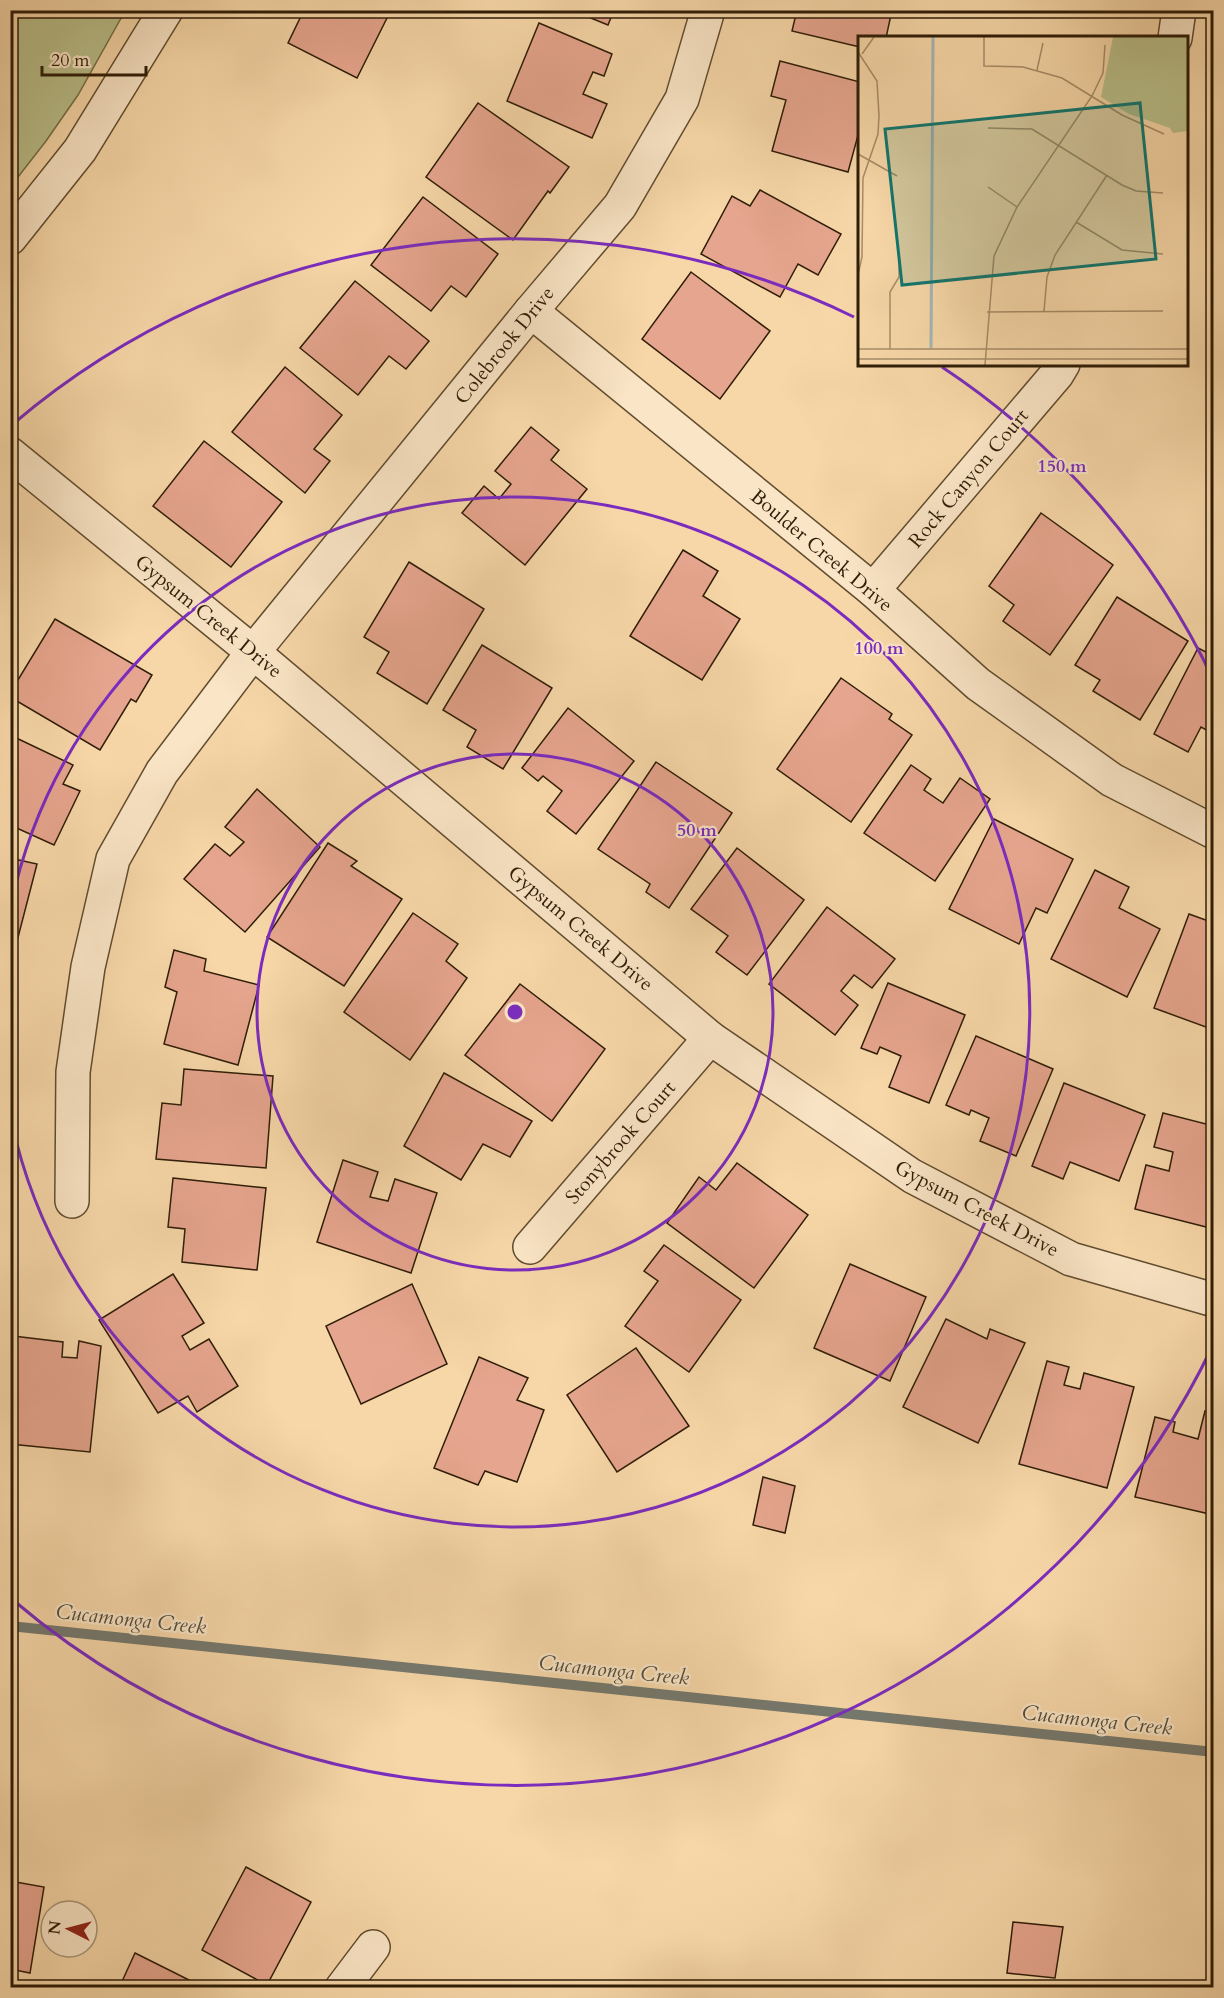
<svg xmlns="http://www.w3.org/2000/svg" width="1224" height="1998" font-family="Cardo,serif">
<rect width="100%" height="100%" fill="#f7d7a8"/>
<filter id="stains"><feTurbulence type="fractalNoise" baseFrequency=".00333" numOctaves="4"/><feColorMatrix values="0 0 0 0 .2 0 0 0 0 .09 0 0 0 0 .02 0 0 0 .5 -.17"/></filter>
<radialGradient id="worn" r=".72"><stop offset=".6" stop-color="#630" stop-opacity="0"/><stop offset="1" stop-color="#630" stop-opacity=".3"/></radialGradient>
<!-- green -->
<polygon fill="#b9bf8a" stroke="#746e48" stroke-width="1.5" points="11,10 125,11 78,95 46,141 11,186"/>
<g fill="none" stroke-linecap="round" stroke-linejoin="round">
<!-- stream -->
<polyline stroke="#75796f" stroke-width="10" points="10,1626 1214,1752"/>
</g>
<!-- building -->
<g fill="#e6a58e" stroke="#2e1d07" stroke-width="1.5">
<polygon points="304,10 391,10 357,78 288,43"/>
<polygon points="571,10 614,10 608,25"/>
<polygon points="797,10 892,10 886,38 860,38 860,47 792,31"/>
<polygon points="539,23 612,54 604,76 593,72 583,94 607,104 592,138 507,101"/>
<polygon points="780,61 860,82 860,128 848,172 772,151 786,100 771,96"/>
<polygon points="478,103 569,167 550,193 548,191 513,240 426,177"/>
<polygon points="760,190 841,234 818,275 798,264 780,297 701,254 732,196 750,206"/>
<polygon points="423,197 498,254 466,297 451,286 431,311 371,265"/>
<polygon points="691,272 770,331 720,399 642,339"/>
<polygon points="355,281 429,341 406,369 389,356 358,395 300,348"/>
<polygon points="285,367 342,415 314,449 330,461 305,493 232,432"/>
<polygon points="531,427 559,450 551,460 587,489 525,565 462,513 484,486 499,499 511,484 495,471"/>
<polygon points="204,441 282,502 231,567 153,506"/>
<polygon points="1041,513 1113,565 1050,655 1003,621 1014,605 989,586"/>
<polygon points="683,550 718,571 703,596 740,619 702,680 630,636"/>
<polygon points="409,562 484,609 427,704 377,673 389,652 364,637"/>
<polygon points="1117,597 1188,641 1140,720 1093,691 1100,680 1075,665"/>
<polygon points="55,619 152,675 136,702 131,699 100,750 10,697 10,693"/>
<polygon points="482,645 552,688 503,769 467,747 476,730 443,710"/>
<polygon points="1198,648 1214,656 1214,734 1201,727 1188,752 1154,734"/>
<polygon points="841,678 892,714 889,719 912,735 851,822 777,769"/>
<polygon points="568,708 634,761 576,834 547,811 562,791 543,776 538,781 522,768"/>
<polygon points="10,735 73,765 63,784 80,791 54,845 10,825"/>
<polygon points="656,762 732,813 669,908 646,892 650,884 598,849"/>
<polygon points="911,765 931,779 924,790 943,803 960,778 990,799 935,881 864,833"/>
<polygon points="257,789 320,847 245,932 184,879 215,844 230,856 244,842 225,827"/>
<polygon points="994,819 1073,859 1047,913 1036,908 1019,944 949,909"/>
<polygon points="328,843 357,861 351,866 402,899 344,986 267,937"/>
<polygon points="737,848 804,900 747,975 716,952 728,936 691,909"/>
<polygon points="10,858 37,864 15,949 10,947"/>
<polygon points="1095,870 1129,887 1119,908 1160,929 1127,997 1051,959"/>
<polygon points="827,907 895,959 872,988 854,975 841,991 858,1005 835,1035 769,984"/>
<polygon points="413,913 458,944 446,961 467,978 410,1060 344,1012"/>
<polygon points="1189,914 1214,923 1214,1030 1154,1008"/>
<polygon points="174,950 206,959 204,971 259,985 238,1065 164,1044 177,992 165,987"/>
<polygon points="10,961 14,962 10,1013"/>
<polygon points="888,983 965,1015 929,1103 889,1087 901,1056 880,1047 877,1054 861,1048"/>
<polygon points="520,984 605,1049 552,1121 465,1055"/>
<polygon points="976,1036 1053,1069 1016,1156 980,1141 989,1118 971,1110 969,1115 946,1105"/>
<polygon points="184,1069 273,1076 266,1168 156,1159 162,1103 181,1105"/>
<polygon points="444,1073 532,1121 510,1157 483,1144 461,1180 404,1146"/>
<polygon points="1064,1083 1145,1115 1119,1181 1070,1162 1063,1179 1032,1166"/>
<polygon points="1163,1113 1214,1126 1214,1229 1135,1209 1146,1165 1169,1171 1173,1152 1154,1147"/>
<polygon points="343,1160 378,1172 370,1197 388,1201 395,1179 437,1193 411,1273 317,1242"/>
<polygon points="737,1163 808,1215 754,1288 667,1223 699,1177 716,1190"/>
<polygon points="173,1178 266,1188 257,1270 182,1262 185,1229 168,1227"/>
<polygon points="664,1245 741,1300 689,1372 625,1326 658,1281 644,1271"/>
<polygon points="850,1264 926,1297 890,1381 814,1348"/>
<polygon points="173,1274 204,1323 182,1336 190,1350 209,1339 238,1386 197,1412 188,1396 158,1413 99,1320"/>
<polygon points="412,1284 447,1364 361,1404 326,1326"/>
<polygon points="946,1319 987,1339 990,1329 1025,1343 978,1443 903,1407"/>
<polygon points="13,1336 63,1342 62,1357 77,1358 79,1341 101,1346 90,1452 10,1444 10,1356"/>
<polygon points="636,1348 689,1426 617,1472 567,1395"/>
<polygon points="479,1357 528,1378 517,1400 544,1410 517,1482 485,1471 478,1485 434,1468"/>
<polygon points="1047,1361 1069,1367 1064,1385 1080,1389 1084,1373 1134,1387 1107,1488 1019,1464"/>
<polygon points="1205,1411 1214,1413 1214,1515 1135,1497 1155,1417 1175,1422 1173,1432 1198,1439"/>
<polygon points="763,1477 795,1486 785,1533 753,1525"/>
<polygon points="246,1867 311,1902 267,1985 202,1950"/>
<polygon points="10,1881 44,1887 30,1973 10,1969"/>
<polygon points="1013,1922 1063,1927 1055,1978 1007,1973"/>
<polygon points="135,1953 205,1988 119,1988"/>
</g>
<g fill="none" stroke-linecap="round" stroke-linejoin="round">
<!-- minor casing -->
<g stroke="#604c2f" stroke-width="36">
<g id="minor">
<polyline points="1175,38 1179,10"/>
<polyline points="10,238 80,150 166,10"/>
<polyline points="531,311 873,590 978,684 1112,780 1214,832"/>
<polyline points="10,454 253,652 710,1038 912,1176 1071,1259 1214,1300"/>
<polyline points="873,590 1057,374 1063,364"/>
<polyline points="72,1201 73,1072 88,967 113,859 162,772 253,652 531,311 620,206 682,99 708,10"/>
<polyline points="530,1247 710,1038"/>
<polyline points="342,1988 373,1947"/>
</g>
</g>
<!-- minor -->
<use href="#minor" stroke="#fae5c6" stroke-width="33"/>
</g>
<!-- distance rings -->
<g fill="none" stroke="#7b2cbf" stroke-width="3">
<circle cx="515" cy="1012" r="258"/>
<path d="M11 905A515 515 0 1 1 11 1119"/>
<path d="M1213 1345A773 773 0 0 1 13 1600M13 424A773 773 0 0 1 854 317M942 367A773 773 0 0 1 1213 679"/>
</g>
<g text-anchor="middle" stroke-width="4.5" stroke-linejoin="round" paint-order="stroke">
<!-- street labels -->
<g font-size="20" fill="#2e1d07" stroke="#fae5c6">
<text transform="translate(504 345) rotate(-51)" y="7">Colebrook Drive</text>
<text transform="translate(968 478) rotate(-50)" y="7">Rock Canyon Court</text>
<text transform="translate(822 550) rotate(40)" y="7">Boulder Creek Drive</text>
<text transform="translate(209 616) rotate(39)" y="7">Gypsum Creek Drive</text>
<text transform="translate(581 928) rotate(40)" y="7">Gypsum Creek Drive</text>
<text transform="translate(620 1142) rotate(-49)" y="7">Stonybrook Court</text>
<text transform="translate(977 1208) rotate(28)" y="7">Gypsum Creek Drive</text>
</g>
<!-- water labels -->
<g font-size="21" font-style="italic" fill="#514b3b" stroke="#fae5c6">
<text transform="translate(131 1619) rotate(6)" y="7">Cucamonga Creek</text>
<text transform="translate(614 1670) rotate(6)" y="7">Cucamonga Creek</text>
<text transform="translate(1097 1720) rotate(6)" y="7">Cucamonga Creek</text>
</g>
</g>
<!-- overview -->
<g transform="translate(858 36)">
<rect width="330" height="330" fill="#f7d7a8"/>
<path d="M255,1H330V95L315,97L312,92L271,78L243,61Z" fill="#b9bf8a"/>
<path fill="none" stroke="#a4b6b5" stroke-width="3" d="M73,312L75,1"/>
<path fill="none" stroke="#a78d68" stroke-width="1.5" d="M126,1V30L165,31L204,42L264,79L306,98M0,16L19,45L21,80L20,98L5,142L4,221L0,239M4,18L16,1M179,34L185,7M130,92L174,93L264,149L278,155L305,157M0,118L39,140M130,151L159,171M218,186L264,214L305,218M186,275L189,241L197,219L249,139M129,276L305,275M0,313H330M32,313V256L41,241V224M0,323H330M127,329L136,220L159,171L234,60L245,37L247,9"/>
<path fill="#0f766e" fill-opacity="0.15" stroke="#0f766e" stroke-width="3" d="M282,67L298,223L44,249L27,93Z"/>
<rect width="330" height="330" fill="none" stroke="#2e1d07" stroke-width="3"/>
</g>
<circle cx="515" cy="1012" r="9" fill="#7b2cbf" stroke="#fae5c6" stroke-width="3"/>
<g font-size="18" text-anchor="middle" font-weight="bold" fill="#7b2cbf" stroke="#fae5c6" stroke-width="4.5" stroke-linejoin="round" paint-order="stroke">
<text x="1062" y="472">150 m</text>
<text x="879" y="654">100 m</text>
<text x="697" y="836">50 m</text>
</g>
<!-- margin -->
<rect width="1224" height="1998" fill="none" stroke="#f7d7a8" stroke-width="36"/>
<rect x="12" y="12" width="1200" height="1974" fill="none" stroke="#2e1d07" stroke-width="3"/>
<rect x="18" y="18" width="1188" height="1962" fill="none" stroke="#2e1d07" stroke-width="1.5"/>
<!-- north arrow -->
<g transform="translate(69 1929) rotate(276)"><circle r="28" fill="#fae5c6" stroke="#a8957a" stroke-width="1.5"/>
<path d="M0-4.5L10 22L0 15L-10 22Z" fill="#8f2418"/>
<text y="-9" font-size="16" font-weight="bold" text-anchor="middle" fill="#2e1d07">N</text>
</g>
<!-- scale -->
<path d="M42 66v9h104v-9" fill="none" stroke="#2e1d07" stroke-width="3"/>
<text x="51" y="66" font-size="18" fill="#2e1d07" stroke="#fae5c6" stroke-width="4.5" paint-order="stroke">20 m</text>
<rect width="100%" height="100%" filter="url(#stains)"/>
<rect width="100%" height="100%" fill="url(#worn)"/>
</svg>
